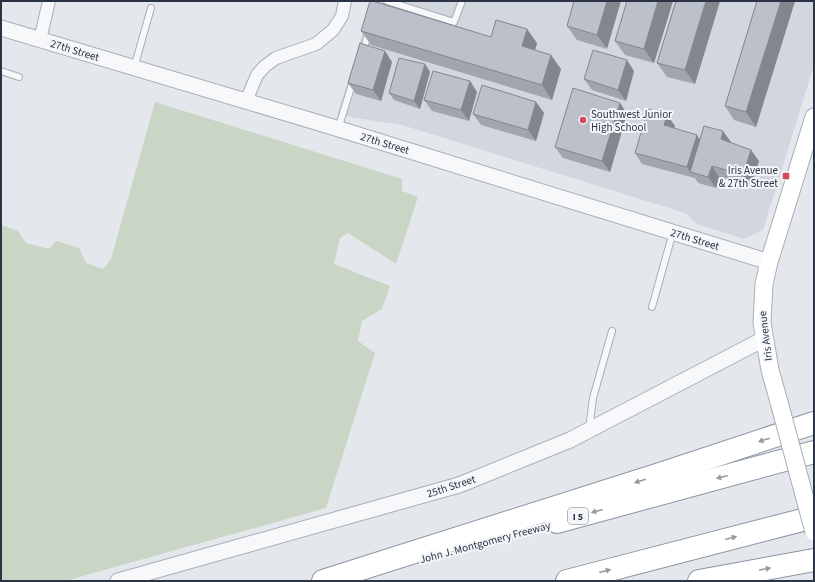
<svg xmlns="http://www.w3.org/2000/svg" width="815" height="582" font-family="'Source Sans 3',sans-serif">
<rect width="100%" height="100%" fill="#e4e7ec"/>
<!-- built -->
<polygon fill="#d2d6de" points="373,1 814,1 814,65 763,230 744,239 697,224 685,213 402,125 337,115"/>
<!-- green -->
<polygon fill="#c9d6c5" points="155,102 402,179 402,191 418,197 396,264 348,233 340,238 334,264 390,286 382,309 362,321 358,341 375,353 326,508 65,581 1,581 1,225 18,231 26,243 49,249 56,241 79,248 86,263 103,269 111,259"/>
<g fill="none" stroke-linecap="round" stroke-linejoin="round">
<!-- service casing -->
<g stroke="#a9aeb7" stroke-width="8">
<g id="service">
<polyline points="387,1 454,22 462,1"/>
<polyline points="363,51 369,31"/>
<polyline points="134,68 151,8"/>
<polyline points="1,71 19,77"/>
<polyline points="338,129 353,81"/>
<polyline points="652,307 673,232"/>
<polyline points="589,429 593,398 612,331"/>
</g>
</g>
<!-- minor casing -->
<g stroke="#a9aeb7" stroke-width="14">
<g id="minor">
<polyline points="40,40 49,1"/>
<polyline points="246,101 257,75 265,66 276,58 316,44 333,30 342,16 345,1"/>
</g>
</g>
<!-- tertiary casing -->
<g stroke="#a9aeb7" stroke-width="17">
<g id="tertiary">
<polyline points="1,28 326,125 769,262"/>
<polyline points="118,581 459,485 570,440 764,339"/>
</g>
</g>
<!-- secondary casing -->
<g stroke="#a9aeb7" stroke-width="19">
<polyline id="secondary" points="779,402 770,370 762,323 764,284 769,262 814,117"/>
</g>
<!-- motorway casing -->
<g stroke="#8b94a3" stroke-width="24">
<g id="motorway">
<polyline points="557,522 814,452"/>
<polyline points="323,581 660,474 814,423"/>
<polyline points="567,581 814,517"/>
<polyline points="699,581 814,560"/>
</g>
</g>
<!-- service -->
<use href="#service" stroke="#f7f8fa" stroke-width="6"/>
<!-- minor -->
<use href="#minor" stroke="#f7f8fa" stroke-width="12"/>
<!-- tertiary -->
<use href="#tertiary" stroke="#f7f8fa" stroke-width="15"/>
<!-- secondary -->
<use href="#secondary" stroke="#fff" stroke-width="17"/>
<!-- motorway -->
<use href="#motorway" stroke="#fff" stroke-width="22"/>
<!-- secondary-bridge casing -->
<g stroke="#a9aeb7" stroke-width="19" stroke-linecap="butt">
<polyline id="secondary-bridge" points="779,402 814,532"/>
</g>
<!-- secondary-bridge -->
<use href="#secondary-bridge" stroke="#fff" stroke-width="17"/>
</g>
<!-- wall -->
<g fill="#a1a5ae">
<polygon points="574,1 607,49 577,40 567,26"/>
<polygon points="627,1 673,1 654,63 625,55 615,41"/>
<polygon points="676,1 720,1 695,84 667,77 657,63"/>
<polygon points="757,1 795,1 756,127 734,120 725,106"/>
<polygon points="361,31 491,37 537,43 535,50 561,69 552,100 371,45"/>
<polygon points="392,62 381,101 356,94 348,83"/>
<polygon points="425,64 430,72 420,109 394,100 389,93"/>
<polygon points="634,71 626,101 592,90 584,79"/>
<polygon points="470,81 477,92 469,121 432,111 424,100"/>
<polygon points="536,102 544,113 536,141 481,125 473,114"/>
<polygon points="620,103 627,114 610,172 563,158 555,147"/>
<polygon points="667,115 675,126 674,128 700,140 731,142 730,143 759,161 751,186 719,177 716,188 698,183 695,178 642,164 635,153"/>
</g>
<!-- shaded-wall -->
<g fill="#83868d">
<polygon points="607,1 621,1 607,49 597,35"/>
<polygon points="658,1 673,1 654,63 644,49"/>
<polygon points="706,1 720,1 695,84 685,70"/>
<polygon points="781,1 795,1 756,127 746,112"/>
<polygon points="527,29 537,43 532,60 522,46"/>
<polygon points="385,51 392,62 381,101 373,90"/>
<polygon points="551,55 561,69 552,100 542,85"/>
<polygon points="627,60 634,71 626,101 618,90"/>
<polygon points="425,64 430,72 420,109 414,101"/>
<polygon points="470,81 477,92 469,121 461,110"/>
<polygon points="536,102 544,113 536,141 528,130"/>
<polygon points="620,103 627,114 610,172 602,161"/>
<polygon points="667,115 675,126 672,136 664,125"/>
<polygon points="723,131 731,142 728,150 721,139"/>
<polygon points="697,135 704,146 690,172 687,167"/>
<polygon points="751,150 759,161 751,186 743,175"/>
<polygon points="712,166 719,177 716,188 708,177"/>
</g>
<!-- building -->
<g fill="#bbc0ca" stroke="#83868d">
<polygon points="370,1 373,1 491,37 496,20 527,29 522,46 551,55 542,85 361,31"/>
<polygon points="574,1 607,1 597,35 567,26"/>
<polygon points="627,1 658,1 644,49 615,41"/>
<polygon points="676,1 706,1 685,70 657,63"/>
<polygon points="757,1 781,1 746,112 725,106"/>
<polygon points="360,43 385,51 373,90 348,83"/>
<polygon points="593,50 627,60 618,90 584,79"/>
<polygon points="399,58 425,64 414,101 389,93"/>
<polygon points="433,71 470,81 461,110 424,100"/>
<polygon points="482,85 536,102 528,130 473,114"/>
<polygon points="573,88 620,103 602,161 555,147"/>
<polygon points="648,109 667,115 664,125 697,135 687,167 635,153"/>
<polygon points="704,126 723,131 721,139 751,150 743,175 712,166 708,177 690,172"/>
</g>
<!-- one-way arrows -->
<defs><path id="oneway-solid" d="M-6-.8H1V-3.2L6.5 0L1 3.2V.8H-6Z"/></defs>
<g fill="#959aa2">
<use href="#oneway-solid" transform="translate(764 440) rotate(162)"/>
<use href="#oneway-solid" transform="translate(722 477) rotate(165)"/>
<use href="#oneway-solid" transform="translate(640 481) rotate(162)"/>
<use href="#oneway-solid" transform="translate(597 511) rotate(165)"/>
<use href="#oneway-solid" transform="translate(731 538) rotate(-15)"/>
<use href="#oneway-solid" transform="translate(765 569) rotate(-10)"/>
<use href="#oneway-solid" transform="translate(605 571) rotate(-15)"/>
</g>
<!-- markers -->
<g fill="#d1495b" stroke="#f4f6f9" stroke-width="1.5">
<circle cx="583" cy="120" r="4"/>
<rect x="782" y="172" width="8" height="8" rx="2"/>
</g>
<g text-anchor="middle" stroke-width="4" stroke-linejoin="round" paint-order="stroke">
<!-- shield labels -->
<rect fill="#f4f6f9" stroke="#676e7b" stroke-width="1" x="568" y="508" width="20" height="16" rx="3"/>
<g font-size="10" font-weight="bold" fill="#2b3445">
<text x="578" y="520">I 5</text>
</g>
<!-- street labels -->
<g font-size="11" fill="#2b3445" stroke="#f4f6f9">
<text transform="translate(75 50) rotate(17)" y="4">27th Street</text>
<text transform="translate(385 143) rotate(17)" y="4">27th Street</text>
<text transform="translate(695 239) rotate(17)" y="4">27th Street</text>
<text transform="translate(765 336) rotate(-97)" y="4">Iris Avenue</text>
<text transform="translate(451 486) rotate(-18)" y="4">25th Street</text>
<text transform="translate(485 542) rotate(-15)" y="4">John J. Montgomery Freeway</text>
</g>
<!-- poi labels -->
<g font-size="11" fill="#2b3445" stroke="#f4f6f9" text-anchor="start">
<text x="591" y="118">Southwest Junior<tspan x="591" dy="13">High School</tspan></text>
<text x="778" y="174" text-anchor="end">Iris Avenue<tspan x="778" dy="13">&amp; 27th Street</tspan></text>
</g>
</g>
<!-- border -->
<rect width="815" height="582" fill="none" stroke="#2b3445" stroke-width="4"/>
</svg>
